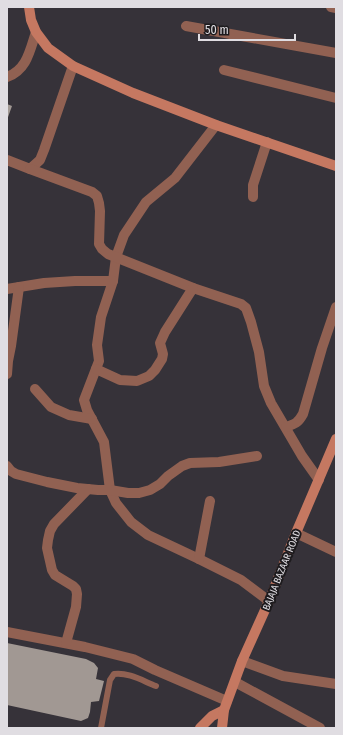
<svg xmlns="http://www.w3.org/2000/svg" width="343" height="735" font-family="'Fira Sans Condensed',sans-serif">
<rect width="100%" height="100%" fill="#363239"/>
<!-- building -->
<g fill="#a19893">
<polygon points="7,104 12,106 7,120"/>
<polygon points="7,643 86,659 94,663 98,668 96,679 104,681 99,701 91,702 90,712 88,718 81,721 7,705"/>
</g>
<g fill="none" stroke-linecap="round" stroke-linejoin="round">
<!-- lane -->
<path stroke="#916152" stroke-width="6" d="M101,728L110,680L114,674C128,672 143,681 156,686"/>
<!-- street -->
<g stroke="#916152" stroke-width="10">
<polyline points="331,7 336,8"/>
<polyline points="186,26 336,53"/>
<polyline points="224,70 336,98"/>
<path d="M7,77C27,70 30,50 36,32"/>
<polyline points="216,125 175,178 146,202 124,235 116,257 113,281 101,317 97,345 99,361 84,400 87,410 104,442 110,490 116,503 131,522 148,535 199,559 241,580 269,601"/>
<polyline points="7,160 30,169 40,160 44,150 73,66"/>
<polyline points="30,169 92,192 97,196 99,203 100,211 99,244 102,249 108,254 193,288 241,304 246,308 251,322 259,352 264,386 271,403 302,456 319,480"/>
<polyline points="253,197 253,185 267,142"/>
<polyline points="7,289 44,283 75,281 113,281"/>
<polyline points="96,369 120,380 137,381 149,376 155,370 162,359 163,354 160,343 165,332 193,288"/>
<polyline points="7,374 8,361 11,346 19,287"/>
<polyline points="35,389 51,407 69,415 92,419"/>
<path d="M286,427C295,424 298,423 303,414L322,348L336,307"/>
<polyline points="7,466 11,471 16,474 47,482 77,488 98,490 110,490 128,493 139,493 150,490 160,484 168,476 182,466 190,463 219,462 257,456"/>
<polyline points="296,533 336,552"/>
<polyline points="199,559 210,501"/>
<polyline points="7,632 85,647 133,659 155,670 227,701"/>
<polyline points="66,643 76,607 77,594 76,589 73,586 55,575 52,570 47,548 48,540 50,531 54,524 88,489"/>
<polyline points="242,661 283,676 336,684"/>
<polyline points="235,682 320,728"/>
</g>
<!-- secondary -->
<g stroke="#c57861" stroke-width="10">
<polyline points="29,7 31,20 36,32 48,48 73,66 133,93 216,125 336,166"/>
<polyline points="200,728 212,716 224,710"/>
<polyline points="222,728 224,710 242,661 269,601 296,533 336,439"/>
</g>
</g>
<g text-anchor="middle" stroke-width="4" stroke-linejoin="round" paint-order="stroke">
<!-- street labels -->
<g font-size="10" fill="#e0dde2" stroke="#1d1b1e">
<text transform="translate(281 570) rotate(-68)" y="4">BAJAJA BAZAAR ROAD</text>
</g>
</g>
<!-- border -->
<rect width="343" height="735" fill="none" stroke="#e0dde2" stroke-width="16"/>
<!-- scale -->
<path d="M199 34v6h96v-6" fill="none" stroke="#e0dde2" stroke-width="2"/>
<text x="205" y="34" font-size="12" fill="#e0dde2" stroke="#1d1b1e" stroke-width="3" paint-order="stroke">50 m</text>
</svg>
